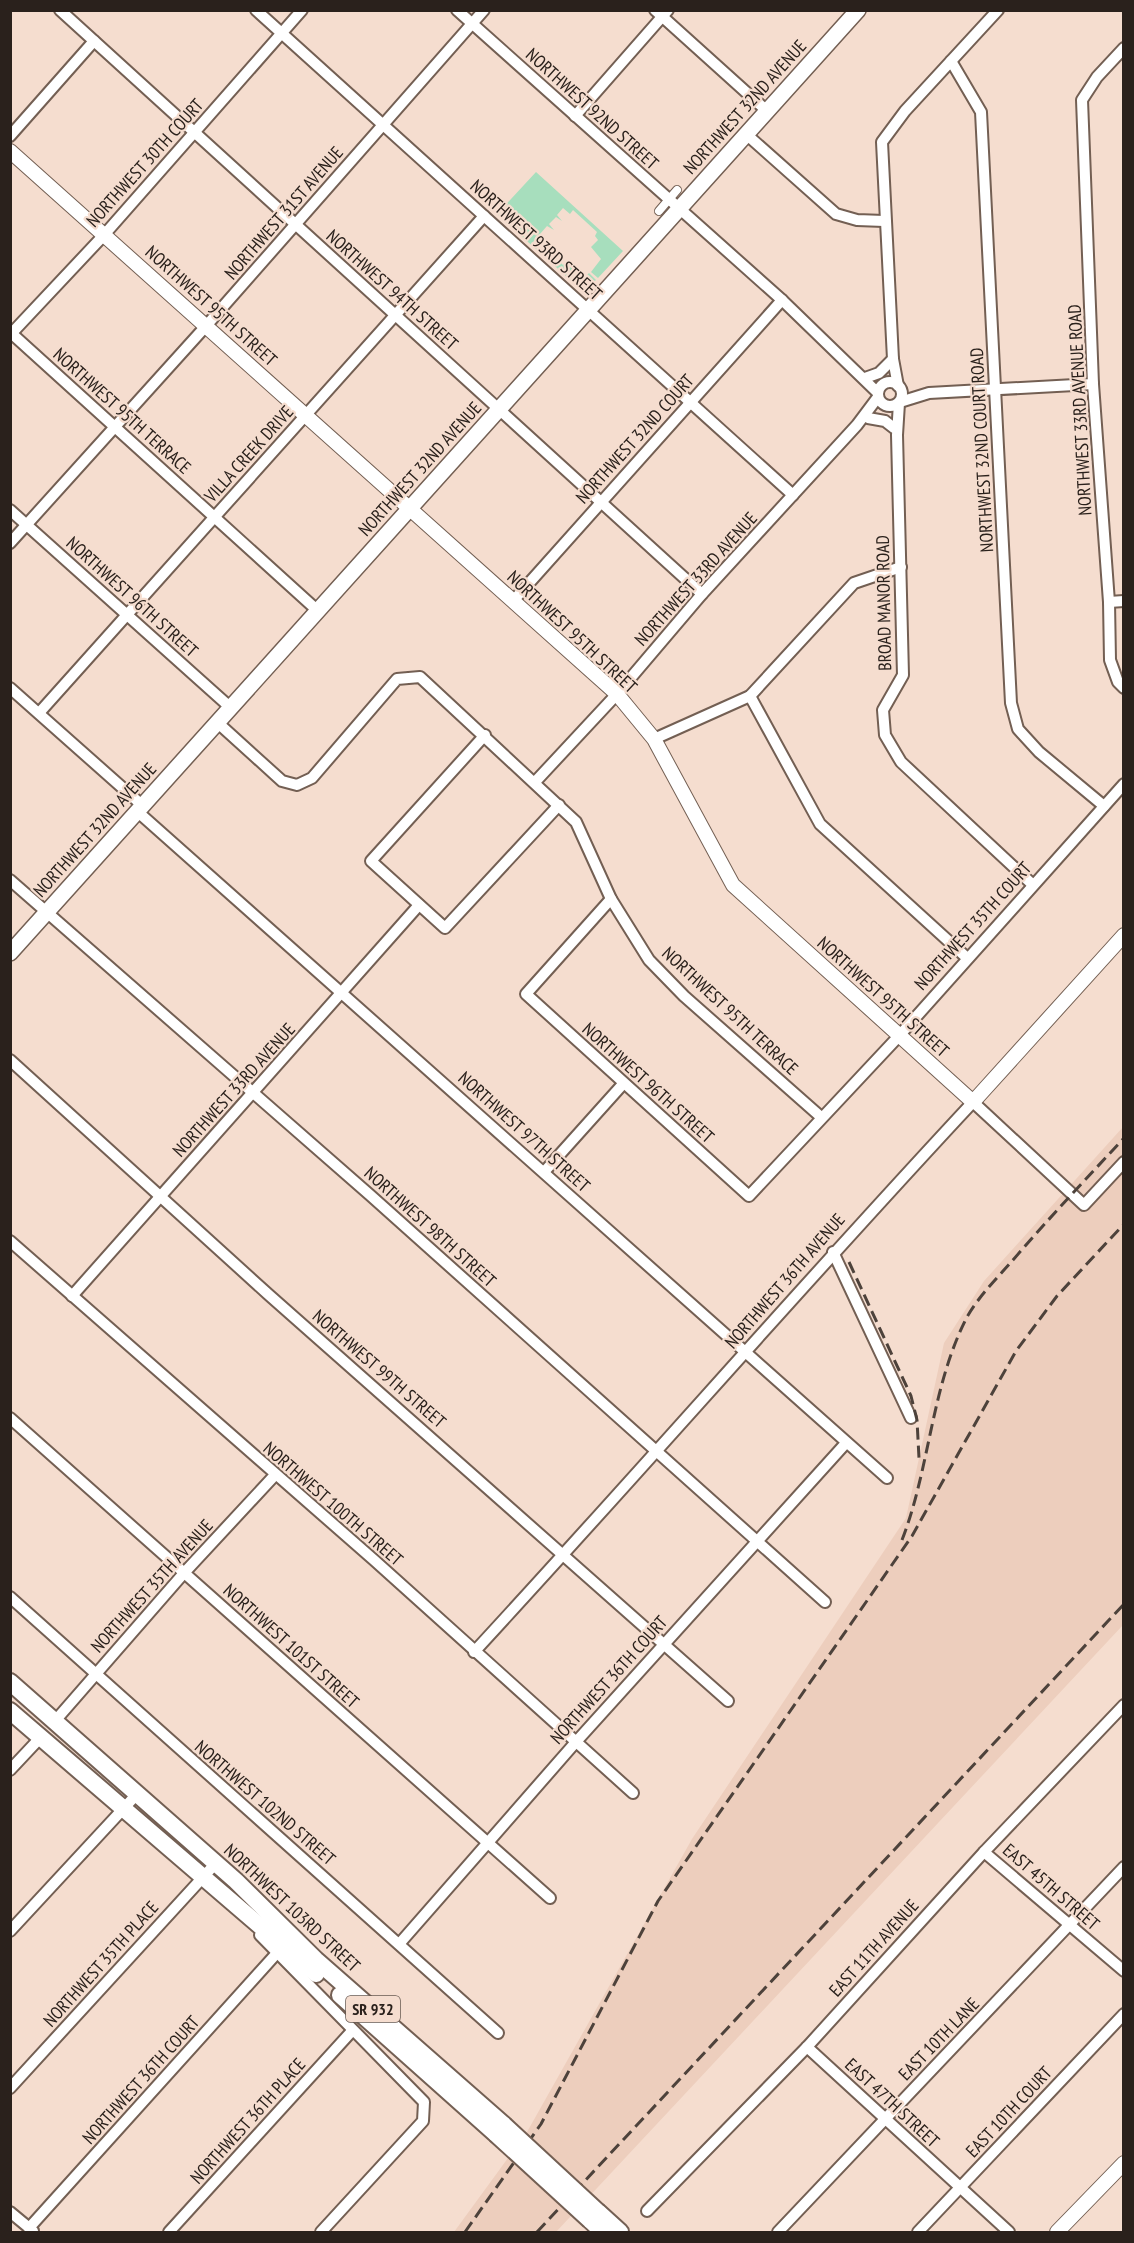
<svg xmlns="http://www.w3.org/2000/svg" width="1134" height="2243" font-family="'PT Sans Narrow',sans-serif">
<rect width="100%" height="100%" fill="#f5ddcf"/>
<!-- built -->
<polygon fill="#edcebd" points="1123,1127 1123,1625 556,2232 454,2232 527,2132 692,1839 906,1518 944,1343 984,1281"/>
<!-- green -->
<g fill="#a7debd">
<polygon points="536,172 623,251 598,278 591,272 601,259 591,247 598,240 595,236 597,232 573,210 570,214 563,208 557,215 562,221 556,217 549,224 554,230 547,226 533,242 540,249 538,251 497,214"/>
<polygon points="548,256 552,260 555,257 563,265 566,262 583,279 589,273 596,280 588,287 576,285 546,258"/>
</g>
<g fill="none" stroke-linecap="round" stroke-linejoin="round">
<!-- pedestrian casing -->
<g stroke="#735f53" stroke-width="10">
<polyline id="pedestrian" points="659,211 677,190"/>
</g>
<!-- minor casing -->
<g stroke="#735f53" stroke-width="14">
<g id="minor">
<polyline points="60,10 702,594"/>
<polyline points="256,10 793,495"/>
<polyline points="457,10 782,300 878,393"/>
<polyline points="655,10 767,111"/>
<polyline points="1124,48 1097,77 1082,100 1093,384 1109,602 1110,660 1118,682 1124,688"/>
<polyline points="951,61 981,112 1011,703 1018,729 1039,752 1104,806"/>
<polyline points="575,116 668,10"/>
<polyline points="746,134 836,214 857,220 884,221"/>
<polyline points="10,136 94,41"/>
<polyline points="10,332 318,611"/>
<polyline points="10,335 104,235 302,10"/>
<polyline points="865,378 879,373 893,359"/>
<circle cx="890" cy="394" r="12"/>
<polyline points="898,386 893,359 882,142 905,111 998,10"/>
<polyline points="900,402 929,393 1093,384"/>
<polyline points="899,403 897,435 903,675 883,710 885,735 901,762 1032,884"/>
<polyline points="868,418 885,421 894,428"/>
<polyline points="10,510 231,708"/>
<polyline points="10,543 206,326 484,10"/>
<polyline points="513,601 782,300"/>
<polyline points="1109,602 1124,601"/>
<polyline points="10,688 143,806"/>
<polyline points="750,696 820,824 966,957"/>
<polyline points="39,713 484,216"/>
<polyline points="218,723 282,781 297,785 312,778 397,679 420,677 576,822 611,899 649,960 684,996 821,1117"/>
<polyline points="485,735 371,861 445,928 559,805"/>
<polyline points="654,739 750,696 854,583 901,567"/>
<polyline points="535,782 617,694 702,594 857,425 878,397"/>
<polyline points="138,812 887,1478"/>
<polyline points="10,880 370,1195 825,1602"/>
<polyline points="611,899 526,994 749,1196 898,1037 1124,784"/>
<polyline points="10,1060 269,1295 728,1701"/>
<polyline points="544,1172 623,1084"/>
<polyline points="10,1241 374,1560 633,1793"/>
<polyline points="833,1252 911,1418"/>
<polyline points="72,1296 419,905"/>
<polyline points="10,1418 550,1898"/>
<polyline points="10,1597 498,2033"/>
<path d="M474,1652C642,1470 804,1283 973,1102L1084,1205L1124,1162"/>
<polyline points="55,1721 184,1573 275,1475"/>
<polyline points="10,1770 41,1737"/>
<polyline points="984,1852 1124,1971"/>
<polyline points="10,1931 137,1794"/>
<polyline points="260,1935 424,2102 423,2121 321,2232"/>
<polyline points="400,1943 575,1743 846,1443"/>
<polyline points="807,2047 1009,2232"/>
<polyline points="10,2088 216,1863"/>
<polyline points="647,2211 807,2047 984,1852 1124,1705"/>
<polyline points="10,2212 33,2231"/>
<polyline points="29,2228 277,1953"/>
<polyline points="169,2232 352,2031"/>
<polyline points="778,2232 1124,1867"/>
<polyline points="918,2232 1124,2014"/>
</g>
</g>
<!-- tertiary casing -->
<g stroke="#735f53" stroke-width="16">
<g id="tertiary">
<polyline points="10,151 617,694 654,739 733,885 973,1102 1124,935"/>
<polyline points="1057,2232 1124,2163"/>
</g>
</g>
<!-- secondary casing -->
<g stroke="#735f53" stroke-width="18">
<polyline id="secondary" points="10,953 858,10"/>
</g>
<!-- primary casing -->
<g stroke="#735f53" stroke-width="20">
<g id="primary">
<polyline points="10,1682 236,1881 316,1960 504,2125"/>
<polyline points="10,1711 316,1974"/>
<polyline points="340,1995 496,2134"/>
<polyline points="598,2212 620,2232"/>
<polyline points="590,2220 603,2232"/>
</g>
</g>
<!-- pedestrian -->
<use href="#pedestrian" stroke="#fff" stroke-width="8"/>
<!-- minor -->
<use href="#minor" stroke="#fff" stroke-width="10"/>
<!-- tertiary -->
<use href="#tertiary" stroke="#fff" stroke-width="14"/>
<!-- secondary -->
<use href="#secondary" stroke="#fff" stroke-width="15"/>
<!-- primary -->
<use href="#primary" stroke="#fff" stroke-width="16"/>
<!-- rail -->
<g stroke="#4d423b" stroke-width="3" stroke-dasharray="12 6" stroke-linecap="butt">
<polyline points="849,1262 911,1396 917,1420 919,1458"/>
<path d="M902,1540C930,1468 931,1387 967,1317C979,1296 997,1278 1013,1260C1049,1218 1087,1178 1124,1138"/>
<polyline points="465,2232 541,2124 658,1901 912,1536 1016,1351 1057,1296 1124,1224"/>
<polyline points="537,2232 1124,1604"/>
</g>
<!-- primary-bridge casing -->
<g stroke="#735f53" stroke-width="20" stroke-linecap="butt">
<g id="primary-bridge">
<polyline points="504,2125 598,2212"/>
<polyline points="496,2134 590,2220"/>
</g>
</g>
<!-- primary-bridge -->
<use href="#primary-bridge" stroke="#fff" stroke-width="16"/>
</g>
<g text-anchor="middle" stroke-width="4.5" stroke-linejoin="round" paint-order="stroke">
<!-- shield labels -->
<rect fill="#f5ddcf" stroke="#675952" stroke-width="1.5" x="346" y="1996" width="54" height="26" rx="4.5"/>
<g font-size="16" font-weight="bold" fill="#2a211c">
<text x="373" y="2015">SR 932</text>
</g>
<!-- street labels -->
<g font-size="18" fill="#2a211c" stroke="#f5ddcf">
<text transform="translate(745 107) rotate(-48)" y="6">NORTHWEST 32ND AVENUE</text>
<text transform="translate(592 109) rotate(42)" y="6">NORTHWEST 92ND STREET</text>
<text transform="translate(145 163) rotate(-48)" y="6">NORTHWEST 30TH COURT</text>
<text transform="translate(284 213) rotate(-49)" y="6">NORTHWEST 31ST AVENUE</text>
<text transform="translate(536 240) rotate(42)" y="6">NORTHWEST 93RD STREET</text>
<text transform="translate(392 290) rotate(42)" y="6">NORTHWEST 94TH STREET</text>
<text transform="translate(211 306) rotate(42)" y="6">NORTHWEST 95TH STREET</text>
<text transform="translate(1080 410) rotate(-93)" y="6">NORTHWEST 33RD AVENUE ROAD</text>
<text transform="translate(122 411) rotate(42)" y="6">NORTHWEST 95TH TERRACE</text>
<text transform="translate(635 439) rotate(-48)" y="6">NORTHWEST 32ND COURT</text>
<text transform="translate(982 450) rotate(-93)" y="6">NORTHWEST 32ND COURT ROAD</text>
<text transform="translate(249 454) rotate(-48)" y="6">VILLA CREEK DRIVE</text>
<text transform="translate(420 469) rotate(-48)" y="6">NORTHWEST 32ND AVENUE</text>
<text transform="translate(696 579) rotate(-48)" y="6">NORTHWEST 33RD AVENUE</text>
<text transform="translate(132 597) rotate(42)" y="6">NORTHWEST 96TH STREET</text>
<text transform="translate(884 603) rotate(-91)" y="6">BROAD MANOR ROAD</text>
<text transform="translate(572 632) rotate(43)" y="6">NORTHWEST 95TH STREET</text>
<text transform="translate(95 830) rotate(-48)" y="6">NORTHWEST 32ND AVENUE</text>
<text transform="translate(973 926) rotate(-48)" y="6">NORTHWEST 35TH COURT</text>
<text transform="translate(883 997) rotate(42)" y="6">NORTHWEST 95TH STREET</text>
<text transform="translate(730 1011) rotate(43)" y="6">NORTHWEST 95TH TERRACE</text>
<text transform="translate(648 1083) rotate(42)" y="6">NORTHWEST 96TH STREET</text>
<text transform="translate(234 1090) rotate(-48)" y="6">NORTHWEST 33RD AVENUE</text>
<text transform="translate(524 1132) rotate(42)" y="6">NORTHWEST 97TH STREET</text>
<text transform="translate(430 1227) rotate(42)" y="6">NORTHWEST 98TH STREET</text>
<text transform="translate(785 1281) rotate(-49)" y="6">NORTHWEST 36TH AVENUE</text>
<text transform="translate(379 1369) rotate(41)" y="6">NORTHWEST 99TH STREET</text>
<text transform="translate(333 1504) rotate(41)" y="6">NORTHWEST 100TH STREET</text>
<text transform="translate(152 1586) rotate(-48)" y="6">NORTHWEST 35TH AVENUE</text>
<text transform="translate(291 1646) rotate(42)" y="6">NORTHWEST 101ST STREET</text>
<text transform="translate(609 1680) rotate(-48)" y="6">NORTHWEST 36TH COURT</text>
<text transform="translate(265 1803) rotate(41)" y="6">NORTHWEST 102ND STREET</text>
<text transform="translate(1051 1887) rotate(41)" y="6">EAST 45TH STREET</text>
<text transform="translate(292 1908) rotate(43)" y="6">NORTHWEST 103RD STREET</text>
<text transform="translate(874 1948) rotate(-48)" y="6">EAST 11TH AVENUE</text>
<text transform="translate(101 1964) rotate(-48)" y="6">NORTHWEST 35TH PLACE</text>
<text transform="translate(939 2039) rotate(-46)" y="6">EAST 10TH LANE</text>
<text transform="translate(141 2080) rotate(-48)" y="6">NORTHWEST 36TH COURT</text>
<text transform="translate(892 2103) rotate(43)" y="6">EAST 47TH STREET</text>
<text transform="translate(1009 2112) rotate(-47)" y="6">EAST 10TH COURT</text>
<text transform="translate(248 2121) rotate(-48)" y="6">NORTHWEST 36TH PLACE</text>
</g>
</g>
<!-- border -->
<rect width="1134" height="2243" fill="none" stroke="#2a211c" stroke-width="24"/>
</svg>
